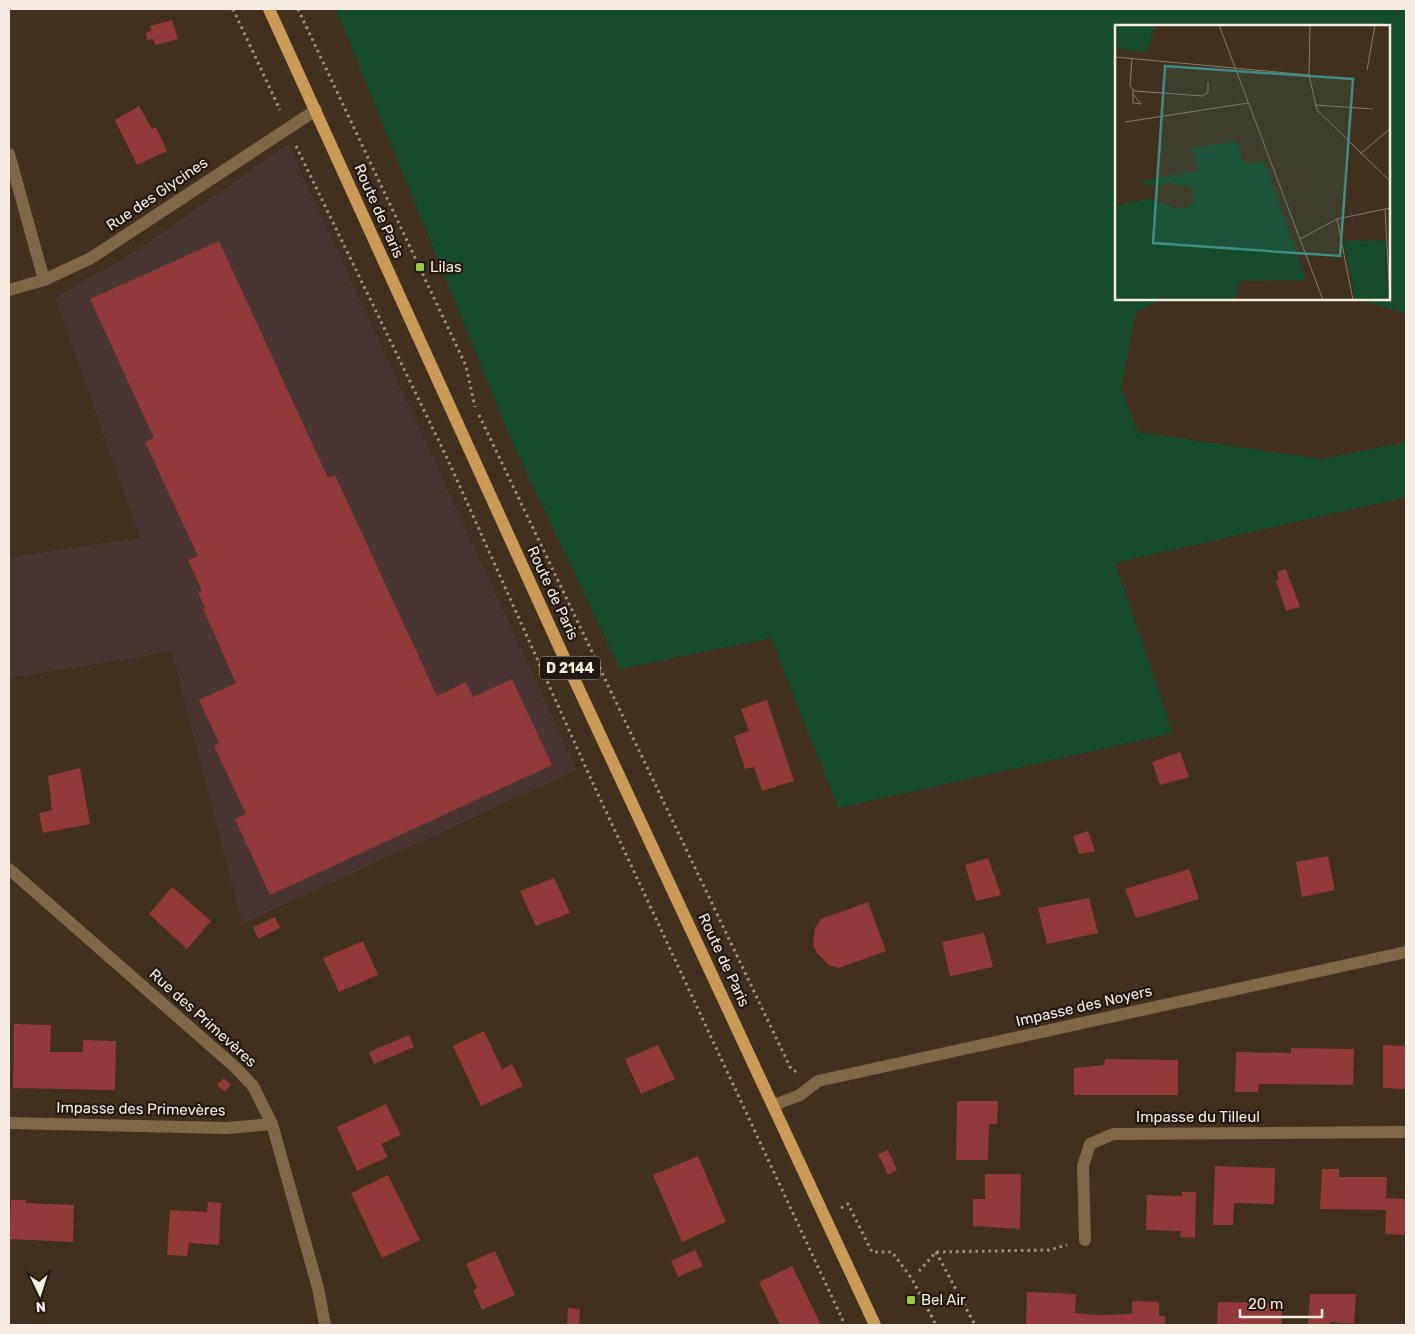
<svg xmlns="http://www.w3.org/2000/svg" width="1415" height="1334" font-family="Rubik,sans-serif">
<rect width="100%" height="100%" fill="#40301d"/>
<!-- commercial -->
<polygon fill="#493531" points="288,144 577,770 242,924 172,652 9,678 9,557 140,538 55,297 133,253"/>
<!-- green -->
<polygon fill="#164b2b" points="336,9 1406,9 1406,314 1357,299 1389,299 1389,26 1116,26 1116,299 1161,299 1136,312 1121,388 1138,432 1321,459 1406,442 1406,497 1115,563 1173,733 838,808 771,638 620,669 513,444"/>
<!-- building -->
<g fill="#923939">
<polygon points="172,20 178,39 155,45 153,39 147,40 146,33 151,31 150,26"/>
<polygon points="139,106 152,129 156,127 167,151 137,165 115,120"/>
<polygon points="219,241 328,478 335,475 437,696 466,682 473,697 512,679 552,765 270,895 235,819 246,814 214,746 219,743 199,700 236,683 203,609 205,608 198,592 202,591 188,560 198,556 145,442 154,438 90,299"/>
<polygon points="1286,569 1300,607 1286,611 1276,581 1279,580 1277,572"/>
<polygon points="767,700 794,781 762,791 754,767 745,769 734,736 749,731 741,709"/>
<polygon points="1180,752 1189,777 1160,785 1152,762"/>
<polygon points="80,768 90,824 43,833 39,813 52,810 48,776"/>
<polygon points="1088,831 1095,851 1079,854 1073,836"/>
<polygon points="1328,856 1335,890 1302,897 1296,862"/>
<polygon points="988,858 1001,895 976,901 965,865"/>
<polygon points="1189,869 1199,899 1136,918 1125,889"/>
<polygon points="554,878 570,913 536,926 520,891"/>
<polygon points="172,887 211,921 187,949 149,914"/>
<polygon points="1089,898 1098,933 1047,944 1038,908"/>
<polygon points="868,902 886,951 839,968 829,965 817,953 813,945 815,928 821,919"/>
<polygon points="275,917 280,928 258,939 253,927"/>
<polygon points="984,933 993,967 950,976 942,942"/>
<polygon points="363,941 378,975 339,992 323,958"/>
<polygon points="14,1024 51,1025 50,1052 83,1052 83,1040 116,1041 115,1090 13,1088"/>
<polygon points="484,1031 502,1069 512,1064 523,1086 481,1106 453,1046"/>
<polygon points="409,1035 414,1047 374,1064 369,1052"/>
<polygon points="658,1045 675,1079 641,1094 625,1059"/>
<polygon points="1383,1045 1406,1046 1406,1089 1383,1088"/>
<polygon points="1291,1048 1354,1049 1353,1085 1259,1084 1258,1092 1235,1092 1236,1052 1291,1053"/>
<polygon points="1105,1059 1178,1060 1178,1095 1074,1095 1074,1068 1104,1065"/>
<polygon points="224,1078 231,1085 225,1092 217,1085"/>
<polygon points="957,1101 998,1101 997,1124 989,1124 988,1160 956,1160"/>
<polygon points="386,1104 401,1135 381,1144 388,1157 357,1171 337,1127"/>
<polygon points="888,1150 897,1170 888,1175 878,1154"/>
<polygon points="698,1156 726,1222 682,1242 653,1175"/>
<polygon points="1215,1166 1275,1168 1274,1204 1234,1203 1233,1225 1213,1225"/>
<polygon points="1322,1169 1339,1169 1339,1177 1387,1177 1386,1198 1406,1199 1406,1235 1385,1234 1386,1210 1320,1209"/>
<polygon points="985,1174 1021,1174 1020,1229 973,1226 973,1199 985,1199"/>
<polygon points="388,1175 420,1240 382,1258 351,1193"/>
<polygon points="1182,1192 1196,1192 1195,1238 1180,1237 1181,1231 1146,1230 1147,1195 1182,1196"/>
<polygon points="11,1200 26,1200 25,1203 74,1205 73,1242 9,1239"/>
<polygon points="208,1202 221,1203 219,1245 189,1243 187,1256 167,1255 170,1210 207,1212"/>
<polygon points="695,1250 703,1266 678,1277 671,1261"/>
<polygon points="495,1251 515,1295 482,1310 473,1290 477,1288 466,1264"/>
<polygon points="792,1266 821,1325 780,1325 759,1282"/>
<polygon points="1027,1292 1076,1294 1075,1313 1098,1315 1132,1314 1132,1301 1159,1302 1159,1316 1165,1316 1165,1325 1026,1325"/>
<polygon points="1310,1294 1356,1294 1354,1324 1330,1322 1330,1325 1308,1325"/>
<polygon points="1218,1302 1282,1303 1282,1325 1217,1325"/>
<polygon points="568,1308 580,1309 579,1325 567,1325"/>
</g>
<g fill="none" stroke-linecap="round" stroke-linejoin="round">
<!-- path -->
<g stroke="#a19384" stroke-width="3" stroke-dasharray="2.5 4" stroke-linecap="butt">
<polyline points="233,9 280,110"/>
<polyline points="298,9 466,366 475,407"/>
<polyline points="296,146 448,460 590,777 845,1325"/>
<polyline points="479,415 791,1069 797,1072"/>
<polyline points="841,1208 848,1204 872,1252 892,1252 912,1279 936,1325"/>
<polyline points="936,1252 975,1325"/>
<polyline points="919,1271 936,1252 1049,1250 1067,1245"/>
</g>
<!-- street -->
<g stroke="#7f6848" stroke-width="12">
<polyline points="9,154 44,280"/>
<polyline points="9,290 44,280 91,258 316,110"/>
<polyline points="9,869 235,1067 253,1086 272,1124 318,1288 325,1325"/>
<polyline points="774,1105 800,1095 818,1081 1406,952"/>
<polyline points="9,1123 227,1128 272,1124"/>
<polyline points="1085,1240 1083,1166 1090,1144 1113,1134 1406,1132"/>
</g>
<!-- primary -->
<polyline stroke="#ca9a56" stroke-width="12" points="269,9 562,653 875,1325"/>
</g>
<!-- markers -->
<g fill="#97cc38" stroke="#211911" stroke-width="2">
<rect x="415" y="262" width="10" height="10" rx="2.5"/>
<rect x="906" y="1295" width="10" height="10" rx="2.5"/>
</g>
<g text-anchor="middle" stroke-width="4.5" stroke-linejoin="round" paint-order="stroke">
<!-- shield labels -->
<rect fill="#211911" stroke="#b8ada3" stroke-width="1" x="540" y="656.5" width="60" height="23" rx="4"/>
<g font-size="14" font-weight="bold" fill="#f8ede2">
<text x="570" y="673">D 2144</text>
</g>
<!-- street labels -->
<g font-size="15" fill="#f8ede2" stroke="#211911">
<text transform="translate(157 194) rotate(-34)" y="5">Rue des Glycines</text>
<text transform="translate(379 211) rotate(66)" y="5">Route de Paris</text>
<text transform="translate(553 593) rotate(65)" y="5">Route de Paris</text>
<text transform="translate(724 960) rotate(65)" y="5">Route de Paris</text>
<text transform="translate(1084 1006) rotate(-13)" y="5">Impasse des Noyers</text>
<text transform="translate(203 1018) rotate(42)" y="5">Rue des Primevères</text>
<text transform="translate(141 1109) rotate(1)" y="5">Impasse des Primevères</text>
<text x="1198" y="1122">Impasse du Tilleul</text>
</g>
<!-- poi labels -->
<g font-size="15" fill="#f8ede2" stroke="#211911" text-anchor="start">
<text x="430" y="272">Lilas</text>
<text x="921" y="1305">Bel Air</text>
</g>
</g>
<!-- overview -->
<g transform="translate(1115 25)">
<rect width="275" height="275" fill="#40301d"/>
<path d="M0,0H41L32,27L3,24ZM122,116L129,139L150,137L191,255L124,256L120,275H0V181L33,173L65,185L78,179L79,163L55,158L29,161L28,155L83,146L77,123ZM270,215L273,275H240L229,216Z" fill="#164b2b"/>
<path fill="none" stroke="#8a7c6c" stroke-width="1" d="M104,0L208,275M195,0L194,50L202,85L275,156M0,32L194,50M17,33L15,61L20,66L88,71L93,67V57M252,45L260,0M18,69L26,79L18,78V65M200,80L258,84M10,97L133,78M245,129L275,104M270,184L275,275M222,194L238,275M185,214L222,194L275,183"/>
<path fill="#3e8e85" fill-opacity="0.15" stroke="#3e8e85" stroke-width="2.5" d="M50,41L238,54L225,231L38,218Z"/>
<rect width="275" height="275" fill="none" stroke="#f8ede2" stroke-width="2.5"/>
</g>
<!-- border -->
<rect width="1415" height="1334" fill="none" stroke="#f8ede2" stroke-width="20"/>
<!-- north arrow -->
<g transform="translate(40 1294) rotate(176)" stroke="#211911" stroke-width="4" paint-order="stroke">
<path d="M0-4L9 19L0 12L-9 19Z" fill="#f8ede2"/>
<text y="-8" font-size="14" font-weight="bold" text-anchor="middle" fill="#f8ede2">N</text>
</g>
<!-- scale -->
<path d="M1240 1309v8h82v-8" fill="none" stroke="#f8ede2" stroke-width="2.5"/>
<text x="1248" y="1309" font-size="15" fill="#f8ede2" stroke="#211911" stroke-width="4" paint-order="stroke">20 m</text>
</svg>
